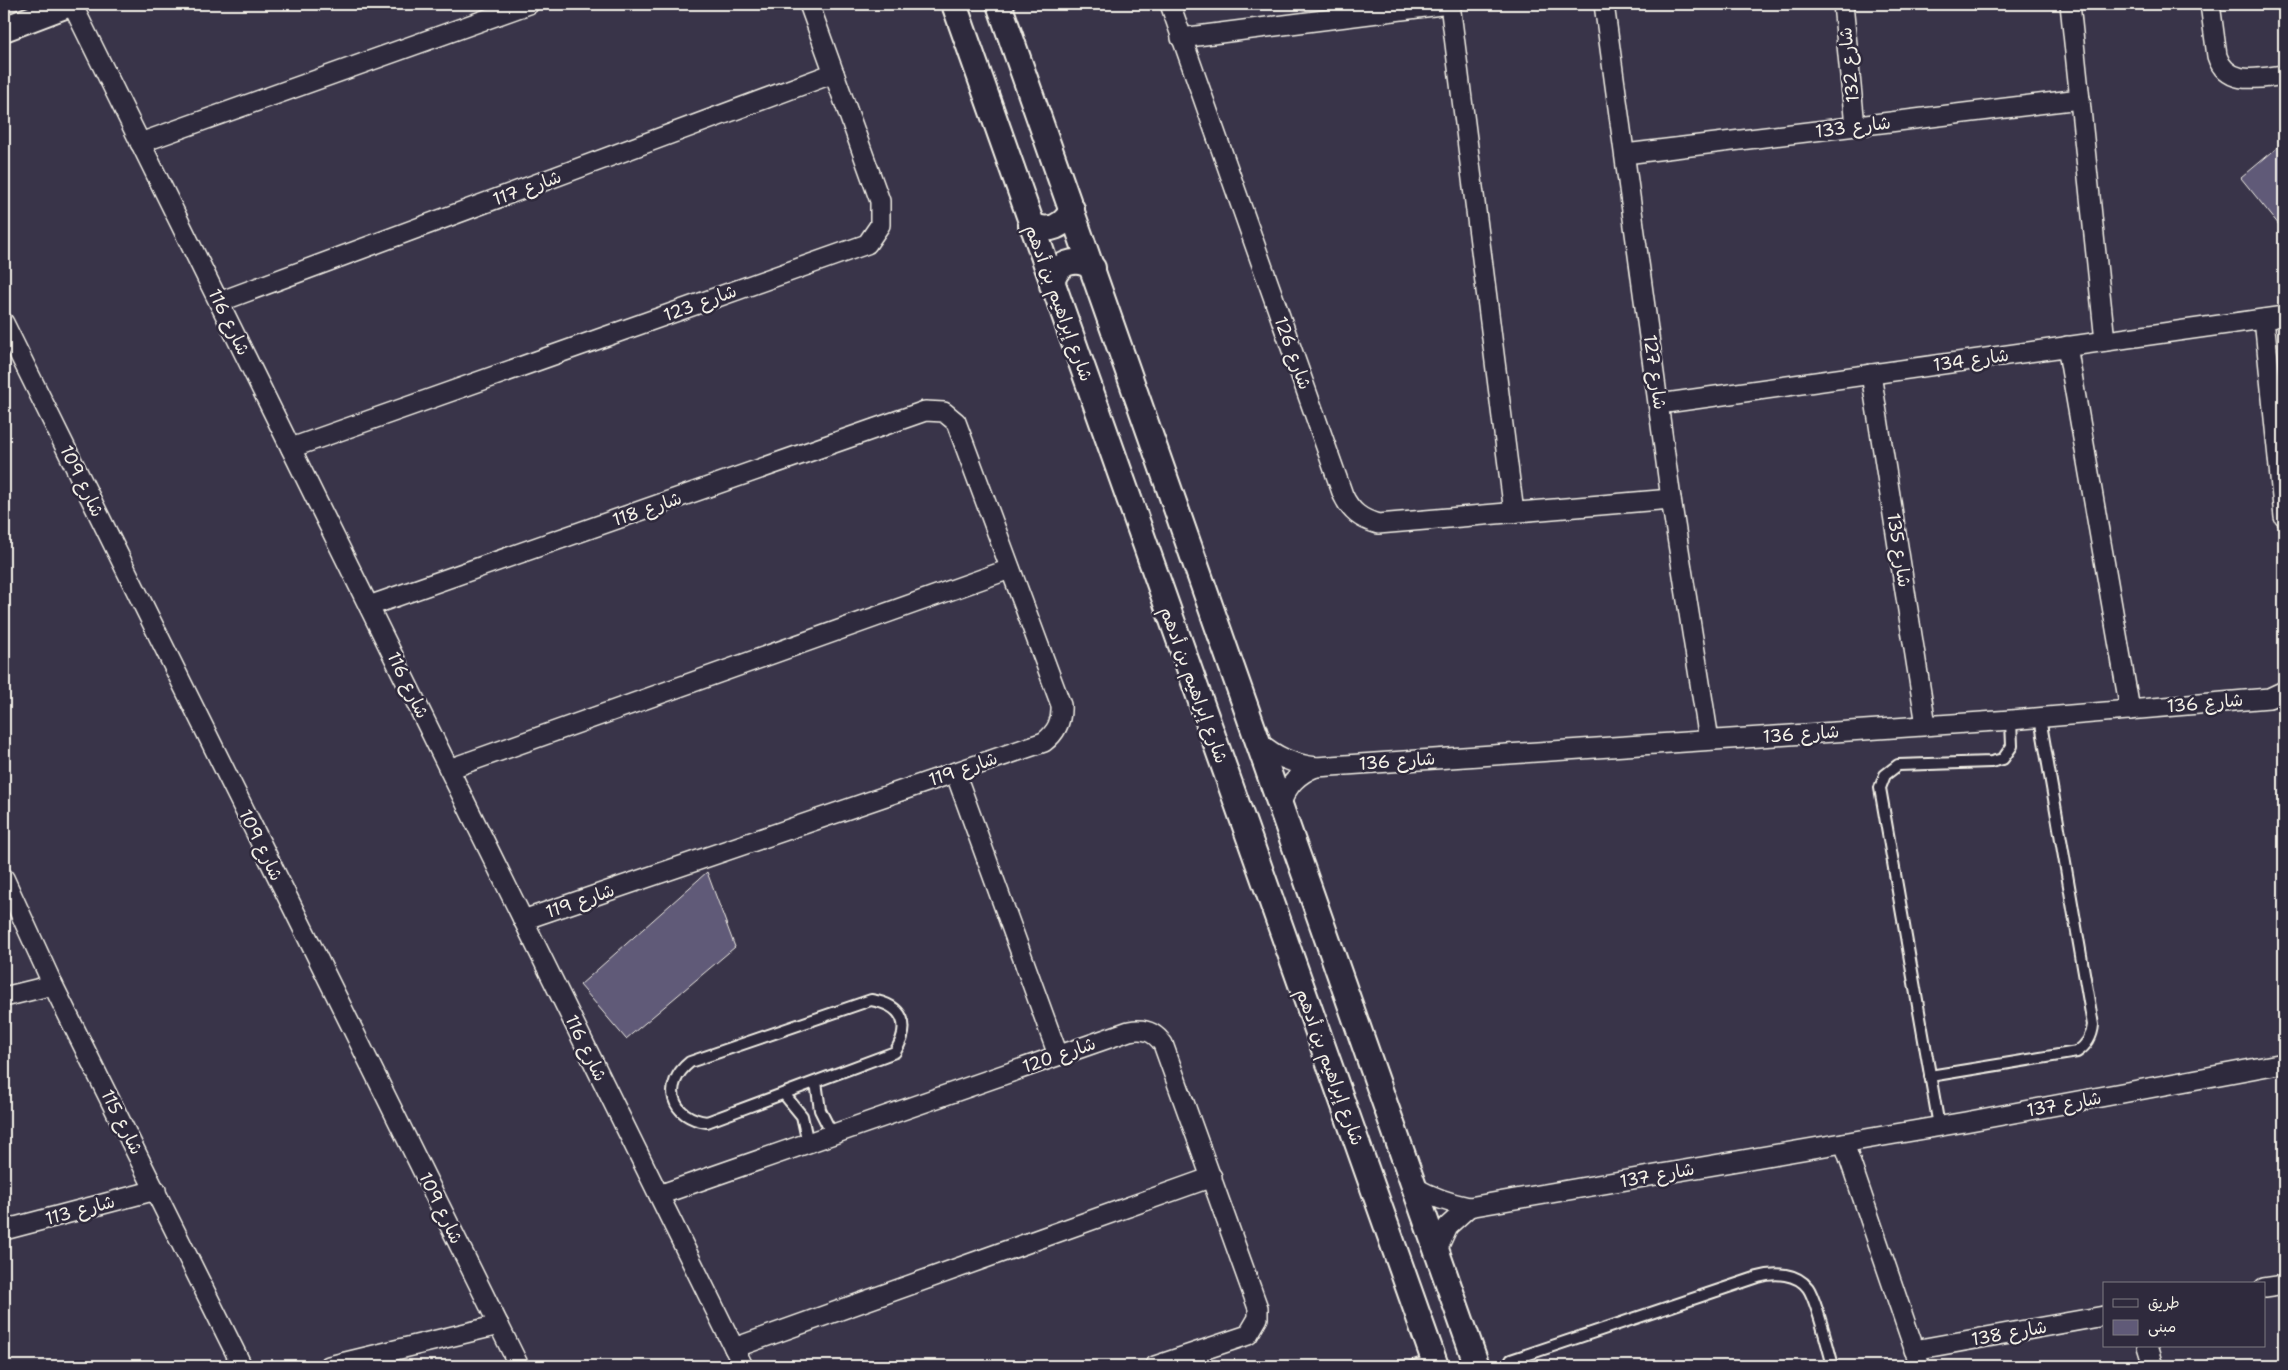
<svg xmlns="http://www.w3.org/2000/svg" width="2288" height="1370" font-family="'Shantell Sans','Playpen Sans Arabic',sans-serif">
<rect width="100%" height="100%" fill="#393449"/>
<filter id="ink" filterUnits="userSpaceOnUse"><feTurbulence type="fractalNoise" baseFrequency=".02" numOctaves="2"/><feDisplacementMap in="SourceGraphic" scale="10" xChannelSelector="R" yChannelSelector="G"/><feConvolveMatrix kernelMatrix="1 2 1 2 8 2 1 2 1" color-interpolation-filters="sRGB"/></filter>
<g filter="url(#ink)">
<!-- building -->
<g fill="#605a78" stroke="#f4f1e8">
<polygon points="2284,142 2284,231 2241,178"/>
<polygon points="707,872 735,947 626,1039 580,985"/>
</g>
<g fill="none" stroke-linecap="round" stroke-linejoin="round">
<!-- service casing -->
<g stroke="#f4f1e8" stroke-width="14">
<g id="service">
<path d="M871,1000C903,1005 912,1025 895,1052L707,1122C671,1118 661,1085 690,1062Z"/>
<path d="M1930,1076L2077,1052C2087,1045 2092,1037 2093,1025L2040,718"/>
<polyline points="816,1082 820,1110 832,1134"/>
<polyline points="784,1094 802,1116 808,1143"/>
<polyline points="1939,1126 1880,788 1885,775 1898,765 1991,762 2003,759 2012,746 2011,720"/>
<path d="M1511,1360L1758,1277C1775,1272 1797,1273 1808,1288C1816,1299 1829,1351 1833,1366"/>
<polyline points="1414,1366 1433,1360"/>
</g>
</g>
<!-- minor casing -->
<g stroke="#f4f1e8" stroke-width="22">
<g id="minor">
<polyline points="72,4 743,1366"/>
<path d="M1170,4L1343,495C1351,512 1361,519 1378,524L1671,499"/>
<polyline points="1450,4 1514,513"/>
<polyline points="1604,4 1671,499 1709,740"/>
<polyline points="1843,4 1855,126"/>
<polyline points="2070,4 2105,341"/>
<path d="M2210,4L2217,56C2227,87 2259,78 2284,75"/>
<polyline points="1181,38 1449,4"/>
<polyline points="140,143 529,4"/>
<polyline points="1625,154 2080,99"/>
<polyline points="219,302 834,73"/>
<polyline points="2264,319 2284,517"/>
<polyline points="4,323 519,1366"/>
<polyline points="2067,346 2130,710"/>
<polyline points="1871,374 1926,725"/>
<polyline points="1659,404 2284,316"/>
<polyline points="291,448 867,244 880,225 880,201 809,4"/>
<path d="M369,606L925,411L944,412L956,422L1061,705C1062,721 1057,732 1044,742L523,920"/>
<path d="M1259,742C1276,757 1293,764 1316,767L2011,720L2269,698L2284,691"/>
<polyline points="449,769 1010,569"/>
<polyline points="955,772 1058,1055"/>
<path d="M1281,804C1287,785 1298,774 1316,767"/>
<polyline points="4,878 53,985 242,1366"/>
<polyline points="4,997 53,985"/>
<polyline points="1844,1143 1920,1366"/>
<path d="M1414,1187C1432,1197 1449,1203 1469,1207L1965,1122L2284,1063"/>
<path d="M659,1195L1129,1031C1143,1028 1154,1031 1163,1044L1258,1308V1318L1248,1335L1155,1366"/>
<polyline points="4,1230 156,1190"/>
<polyline points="1437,1250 1448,1226 1469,1207"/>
<polyline points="2264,1288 2284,1285"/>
<polyline points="2147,1346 2153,1366"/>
<polyline points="734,1348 1212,1177"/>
<polyline points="1914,1350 2104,1316"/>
<polyline points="329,1366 499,1325"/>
</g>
</g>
<!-- tertiary casing -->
<g stroke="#f4f1e8" stroke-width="28">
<g id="tertiary">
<polyline points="954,4 1436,1366"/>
<polyline points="999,4 1477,1366"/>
<polyline points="4,29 70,4"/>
<path d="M1031,225C1049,233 1064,227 1072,209"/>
<path d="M1052,285C1055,263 1076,255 1093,268"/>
</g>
</g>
<!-- service -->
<use href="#service" stroke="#2f2a3d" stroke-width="10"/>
<!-- minor -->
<use href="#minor" stroke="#2f2a3d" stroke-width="19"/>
<!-- tertiary -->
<use href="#tertiary" stroke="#2f2a3d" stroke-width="24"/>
</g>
</g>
<g text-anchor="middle" stroke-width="5" stroke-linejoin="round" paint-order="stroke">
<!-- street labels -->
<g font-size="18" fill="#f4f1e8" stroke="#2f2a3d">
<text transform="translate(1849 65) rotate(-96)" y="6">شارع 132</text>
<text transform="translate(1853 127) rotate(-7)" y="6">شارع 133</text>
<text transform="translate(527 188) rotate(-20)" y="6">شارع 117</text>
<text transform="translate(700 303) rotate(-20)" y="6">شارع 123</text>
<text transform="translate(1059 303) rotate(70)" y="6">شارع إبراهيم بن أدهم</text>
<text transform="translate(229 322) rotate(64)" y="6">شارع 116</text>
<text transform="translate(1293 353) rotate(70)" y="6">شارع 126</text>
<text transform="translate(1971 360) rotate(-8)" y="6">شارع 134</text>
<text transform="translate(1655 372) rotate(82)" y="6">شارع 127</text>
<text transform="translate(82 481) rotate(64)" y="6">شارع 109</text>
<text transform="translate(647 509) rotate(-19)" y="6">شارع 118</text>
<text transform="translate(1899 550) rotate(81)" y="6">شارع 135</text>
<text transform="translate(408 685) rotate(64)" y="6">شارع 116</text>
<text transform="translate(1194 685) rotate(70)" y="6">شارع إبراهيم بن أدهم</text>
<text transform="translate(2205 703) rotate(-5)" y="6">شارع 136</text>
<text transform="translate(1801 734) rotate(-4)" y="6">شارع 136</text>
<text transform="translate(1397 761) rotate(-4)" y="6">شارع 136</text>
<text transform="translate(963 769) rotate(-19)" y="6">شارع 119</text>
<text transform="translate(261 845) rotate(64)" y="6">شارع 109</text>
<text transform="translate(580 901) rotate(-19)" y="6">شارع 119</text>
<text transform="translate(586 1048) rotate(64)" y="6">شارع 116</text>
<text transform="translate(1059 1055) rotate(-19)" y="6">شارع 120</text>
<text transform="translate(1330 1067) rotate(70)" y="6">شارع إبراهيم بن أدهم</text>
<text transform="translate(2064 1104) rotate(-10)" y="6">شارع 137</text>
<text transform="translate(122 1122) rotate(63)" y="6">شارع 115</text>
<text transform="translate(1657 1175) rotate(-10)" y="6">شارع 137</text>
<text transform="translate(441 1208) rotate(64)" y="6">شارع 109</text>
<text transform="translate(80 1210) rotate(-15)" y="6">شارع 113</text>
<text transform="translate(2009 1333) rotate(-10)" y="6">شارع 138</text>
</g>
</g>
<!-- margin -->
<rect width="2288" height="1370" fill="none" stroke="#2f2a3d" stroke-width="20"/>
<rect x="10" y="10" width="2268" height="1350" fill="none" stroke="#f4f1e8" stroke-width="2" filter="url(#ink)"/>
<!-- legend -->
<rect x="2103" y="1282" width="162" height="65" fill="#2f2a3d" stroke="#7e7a81"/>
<rect x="2113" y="1299" width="25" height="8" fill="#2f2a3d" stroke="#7e7a81"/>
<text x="2148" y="1308" font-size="15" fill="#f4f1e8">طريق</text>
<rect x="2113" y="1320" width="25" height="15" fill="#605a78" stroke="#7e7a81"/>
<text x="2148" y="1332" font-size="15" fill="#f4f1e8">مبنى</text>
</svg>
